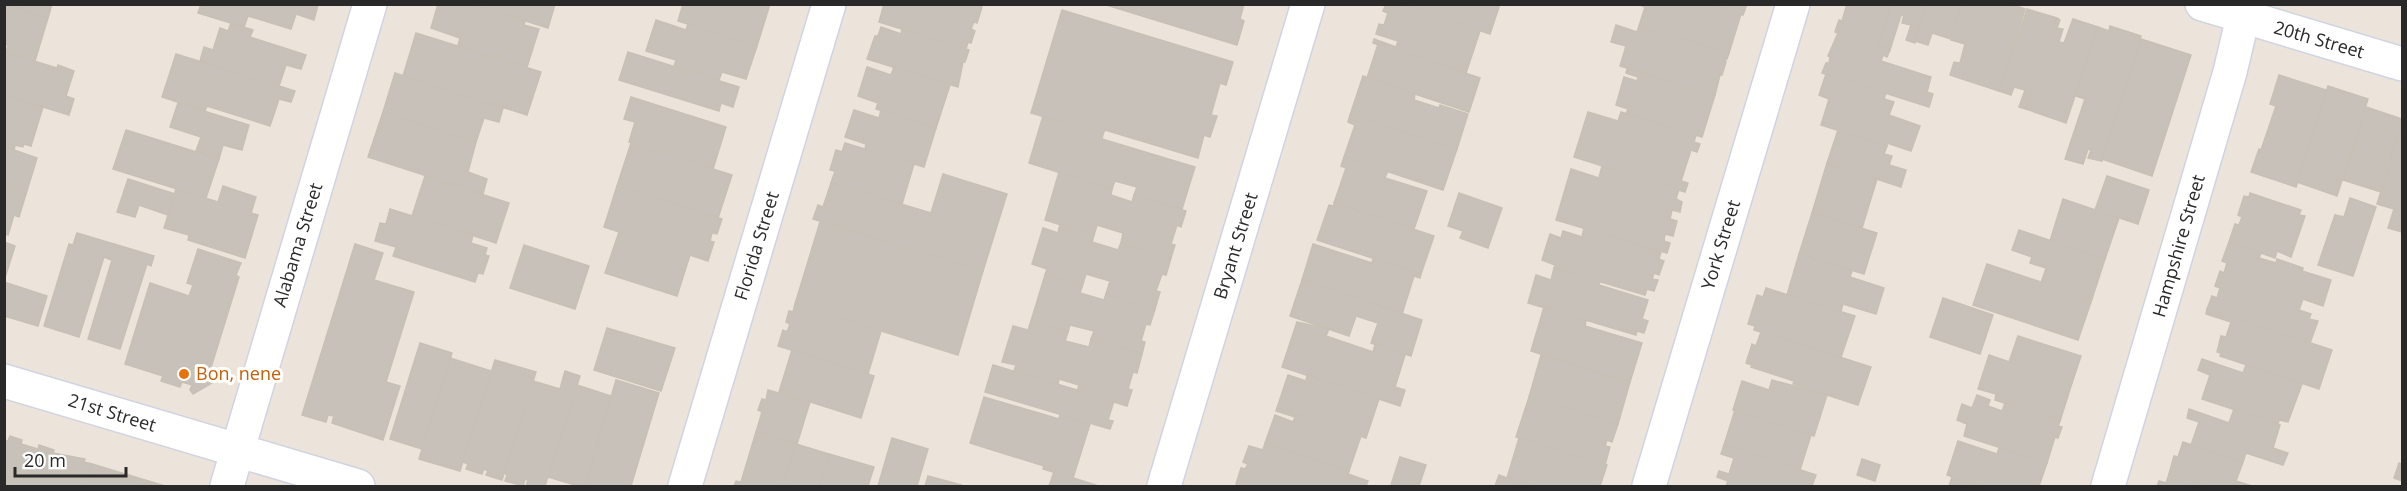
<svg xmlns="http://www.w3.org/2000/svg" width="2407" height="491" font-family="'Open Sans',sans-serif">
<rect width="100%" height="100%" fill="#ece4da"/>
<!-- building -->
<g fill="#c7c1ba" stroke="#c7c0b4" stroke-width="1.5">
<polygon points="4,4 48,18 35,61 6,52 8,45 4,44"/>
<polygon points="6,4 52,4 48,18"/>
<polygon points="201,4 316,4 318,5 314,20 296,14 291,29 248,16 244,27 198,13"/>
<polygon points="438,4 472,4 525,21 524,25 539,29 527,67 458,45 460,38 431,28"/>
<polygon points="472,4 555,4 548,28"/>
<polygon points="683,4 770,4 757,46 678,21"/>
<polygon points="884,4 977,4 982,7 977,23 974,22 971,29 975,31 971,43 968,42 966,49 879,22"/>
<polygon points="1103,4 1244,4 1240,19 1244,21 1237,45"/>
<polygon points="1386,4 1402,4 1480,31 1466,73 1373,43 1374,39 1396,47 1398,41 1376,34 1379,24 1384,25 1388,13 1383,11"/>
<polygon points="1402,4 1500,4 1490,34"/>
<polygon points="1638,4 1711,4 1741,14 1729,53 1639,26 1645,7"/>
<polygon points="1711,4 1747,4 1743,15"/>
<polygon points="1847,4 1891,4 1878,46 1835,32 1839,20 1842,21"/>
<polygon points="1891,4 1927,4 1915,43 1906,40 1911,25 1902,23 1904,15 1901,15 1890,50 1878,46"/>
<polygon points="1927,4 1962,4 1951,39 1932,33 1928,45 1915,41"/>
<polygon points="1962,4 2011,4 2025,9 1999,91 1950,75 1954,62 1960,63 1965,44 1951,40"/>
<polygon points="2027,9 2057,18 2026,109 2019,107 2025,90 2014,87 2011,95 1999,91"/>
<polygon points="1062,10 1233,62 1226,85 1220,83 1211,115 1217,116 1210,137 1204,135 1198,158 1105,130 1103,134 1031,113"/>
<polygon points="2057,18 2060,20 2057,28 2063,29 2059,42 2064,43 2073,19 2098,27 2066,123 2026,109"/>
<polygon points="656,20 686,30 688,24 757,46 746,79 722,72 719,80 674,66 676,60 646,51"/>
<polygon points="231,23 253,30 250,37 306,55 301,69 286,65 279,86 200,61 204,47 213,50 220,28 228,31"/>
<polygon points="1616,25 1637,32 1639,26 1729,53 1727,59 1725,58 1726,62 1722,75 1720,75 1715,95 1620,66 1626,46 1611,42"/>
<polygon points="2110,26 2141,36 2102,161 2088,158 2091,150 2088,149 2083,164 2065,159 2085,99 2076,96 2098,27 2109,31"/>
<polygon points="881,27 901,34 902,29 969,50 965,62 963,62 958,87 867,59 875,36 878,36"/>
<polygon points="416,33 541,72 527,115 403,76"/>
<polygon points="1838,33 1890,50 1887,57 1883,55 1881,61 1931,77 1927,92 1933,94 1929,107 1822,73 1826,63 1829,63 1830,57 1828,56"/>
<polygon points="2141,39 2191,55 2152,176 2102,159"/>
<polygon points="1378,44 1480,78 1469,112 1367,78"/>
<polygon points="4,52 57,68 58,65 74,71 66,96 74,99 69,115 4,95"/>
<polygon points="628,52 739,87 733,107 721,103 719,111 619,80"/>
<polygon points="176,54 295,91 291,102 279,99 270,126 207,106 205,111 162,97"/>
<polygon points="867,67 891,75 894,67 950,85 936,128 876,109 878,103 858,96"/>
<polygon points="1627,69 1715,95 1702,137 1626,114 1628,109 1616,105 1624,77 1637,81 1638,77 1626,73"/>
<polygon points="395,73 503,108 499,122 484,118 476,142 383,112"/>
<polygon points="1826,74 1886,93 1884,99 1894,102 1889,115 1920,126 1911,151 1887,143 1887,146 1821,125 1829,99 1819,95"/>
<polygon points="2279,75 2326,90 2296,187 2251,172 2259,149 2261,150 2276,106 2270,104"/>
<polygon points="1363,76 1415,94 1414,100 1439,108 1440,105 1468,114 1457,149 1350,115"/>
<polygon points="2328,86 2368,99 2337,196 2297,182"/>
<polygon points="4,95 43,107 31,146 24,144 23,147 4,143"/>
<polygon points="631,97 726,127 713,169 629,142 635,122 624,119"/>
<polygon points="178,103 249,125 242,150 223,145 219,159 196,151 201,137 170,127"/>
<polygon points="2366,107 2402,119 2381,192 2343,180"/>
<polygon points="854,110 879,118 881,110 936,128 924,167 865,149 866,144 845,137"/>
<polygon points="383,112 476,142 468,172 487,179 483,194 368,157"/>
<polygon points="1588,112 1618,121 1621,112 1696,135 1694,142 1700,144 1697,152 1691,150 1681,181 1688,183 1685,192 1574,157"/>
<polygon points="1350,115 1457,149 1443,190 1344,157 1355,125 1348,122"/>
<polygon points="1043,116 1103,134 1102,139 1195,167 1182,209 1134,195 1137,187 1115,181 1112,189 1029,163"/>
<polygon points="2402,124 2402,232 2388,228 2394,209 2377,204"/>
<polygon points="126,130 219,159 206,198 113,169"/>
<polygon points="1838,130 1887,146 1884,154 1892,156 1889,165 1906,170 1901,187 1827,163"/>
<polygon points="4,143 15,146 14,150 37,158 26,194 4,187"/>
<polygon points="631,143 732,175 718,218 617,186"/>
<polygon points="845,143 914,164 902,204 831,183 835,171 830,170 836,150 842,152"/>
<polygon points="1344,157 1388,171 1385,178 1427,191 1414,229 1334,203 1346,168 1341,166"/>
<polygon points="1827,163 1877,179 1862,228 1812,213"/>
<polygon points="1602,166 1679,189 1676,199 1682,202 1680,212 1672,210 1670,219 1677,221 1673,236 1665,234 1664,241 1670,243 1667,253 1556,220 1571,169 1599,178"/>
<polygon points="1059,172 1112,189 1111,195 1132,202 1134,195 1186,211 1181,227 1177,225 1171,244 1175,245 1171,258 1121,243 1123,233 1097,225 1094,235 1045,220"/>
<polygon points="943,174 1007,194 983,271 813,219 818,205 823,207 831,183 931,213"/>
<polygon points="425,176 509,203 496,243 412,216"/>
<polygon points="2107,176 2149,190 2138,224 2095,210"/>
<polygon points="128,179 175,194 168,215 139,205 135,217 117,212"/>
<polygon points="223,186 256,197 251,213 258,215 245,258 188,240 189,235 164,228 176,189 218,202"/>
<polygon points="617,186 722,219 717,234 712,233 710,241 714,242 708,261 604,227"/>
<polygon points="4,187 26,194 19,217 14,215 8,235 4,234"/>
<polygon points="1459,193 1502,208 1488,248 1460,238 1463,231 1448,226"/>
<polygon points="2250,193 2301,210 2299,215 2305,216 2291,257 2277,251 2275,258 2229,242 2235,224 2239,225 2242,217 2238,215 2244,196 2249,197"/>
<polygon points="2350,198 2376,207 2353,276 2318,265 2335,215 2344,217"/>
<polygon points="2063,199 2119,218 2105,259 2050,241"/>
<polygon points="1334,203 1434,236 1421,274 1317,240 1329,205 1334,206"/>
<polygon points="390,209 473,235 471,243 487,248 485,255 489,256 483,274 478,273 475,282 393,256 396,247 375,241 380,223 386,224"/>
<polygon points="1812,213 1877,233 1864,274 1799,254"/>
<polygon points="820,222 983,271 958,355 795,304"/>
<polygon points="1060,224 1094,235 1092,242 1118,250 1121,243 1171,258 1166,275 1162,274 1156,291 1160,292 1155,309 1106,294 1110,281 1086,274 1082,287 1045,275 1047,269 1032,264 1043,228 1058,233"/>
<polygon points="1584,228 1661,252 1659,259 1664,261 1659,275 1654,273 1652,279 1658,280 1654,291 1647,289 1645,295 1554,268 1555,265 1542,260 1550,234 1561,238 1563,231 1582,237"/>
<polygon points="2019,230 2105,259 2092,299 2041,283 2046,268 2030,263 2032,257 2012,250"/>
<polygon points="619,232 690,255 677,296 605,273"/>
<polygon points="77,233 114,244 109,259 104,257 79,337 44,326 69,244 73,245"/>
<polygon points="4,242 15,246 4,281"/>
<polygon points="2229,242 2261,253 2259,258 2276,263 2277,259 2303,268 2302,271 2331,280 2323,306 2303,299 2299,310 2311,314 2309,319 2318,321 2310,343 2207,309 2212,296 2217,298 2220,288 2215,286 2220,271 2224,273 2227,263 2222,261"/>
<polygon points="114,244 154,256 151,266 147,264 120,349 88,339 112,260 109,259"/>
<polygon points="355,244 383,253 374,280 414,292 386,382 400,386 383,440 332,423 334,416 328,415 326,422 302,415"/>
<polygon points="1313,244 1372,263 1373,258 1421,274 1420,278 1414,276 1402,314 1302,280"/>
<polygon points="524,245 589,266 575,309 510,288"/>
<polygon points="198,249 241,263 236,275 239,277 209,374 214,375 217,380 193,394 190,390 192,385 182,382 180,387 161,381 163,376 125,364 150,283 189,296 193,285 187,283"/>
<polygon points="1799,254 1852,271 1850,277 1884,288 1876,314 1843,304 1841,311 1787,295"/>
<polygon points="1987,264 2092,299 2078,340 1973,305"/>
<polygon points="1554,268 1600,281 1599,285 1648,300 1642,319 1648,321 1644,333 1637,331 1636,335 1528,303 1536,275 1551,280"/>
<polygon points="1045,275 1082,287 1080,293 1104,300 1106,294 1155,309 1150,325 1146,324 1141,341 1145,342 1142,354 1091,339 1094,331 1070,325 1068,332 1031,321"/>
<polygon points="1302,280 1422,320 1411,356 1371,343 1378,323 1356,316 1349,336 1290,316"/>
<polygon points="4,282 47,296 38,326 4,316"/>
<polygon points="1766,288 1855,316 1841,357 1754,330 1755,326 1748,324 1757,295 1763,297"/>
<polygon points="1943,298 1993,315 1980,354 1930,337"/>
<polygon points="795,304 881,331 868,374 778,346 783,330 787,332 790,324 786,322 789,311 793,312"/>
<polygon points="1544,307 1586,320 1585,326 1642,343 1630,382 1531,351"/>
<polygon points="2207,309 2332,350 2319,389 2220,356 2221,353 2217,352 2221,336 2226,337 2231,322 2206,314"/>
<polygon points="1031,321 1068,332 1065,341 1089,347 1091,339 1142,354 1137,373 1133,372 1128,389 1132,390 1127,406 1077,391 1079,385 1059,379 1058,384 1014,371 1016,365 1002,362 1013,326 1028,330"/>
<polygon points="1297,322 1329,329 1326,336 1373,352 1375,345 1405,355 1395,387 1405,390 1400,406 1282,367"/>
<polygon points="607,328 675,348 661,391 594,370"/>
<polygon points="1761,332 1871,367 1858,405 1793,384 1794,381 1751,367 1752,365 1746,363 1752,344 1756,346"/>
<polygon points="2018,336 2081,356 2072,383 2009,362"/>
<polygon points="420,343 452,353 422,449 390,439"/>
<polygon points="792,350 874,376 861,418 779,392"/>
<polygon points="1541,355 1630,382 1618,424 1529,397"/>
<polygon points="1989,355 2072,383 2060,421 1995,400 1996,394 1978,389"/>
<polygon points="450,358 491,371 460,471 419,459"/>
<polygon points="2202,359 2243,373 2246,365 2302,384 2288,422 2279,420 2278,424 2202,399 2210,375 2198,370"/>
<polygon points="495,360 536,372 502,480 486,475 488,471 484,469 482,474 466,469 468,464 463,462"/>
<polygon points="993,365 1114,401 1108,420 1113,421 1110,429 985,392"/>
<polygon points="565,371 580,376 545,486 526,486 528,480 525,479 523,486 505,481 507,475 504,473 533,381 560,389"/>
<polygon points="1288,375 1306,381 1307,375 1379,399 1366,438 1277,408"/>
<polygon points="616,380 659,393 631,486 585,486"/>
<polygon points="1772,380 1827,395 1814,436 1733,410 1742,381 1769,390"/>
<polygon points="577,385 611,396 585,486 578,486 548,477"/>
<polygon points="768,390 810,402 797,444 756,432 762,412 758,410 762,399 766,400"/>
<polygon points="1977,395 1990,400 1988,406 2002,411 2005,403 2060,421 2058,426 2062,427 2058,438 2055,437 2047,463 1964,436 1967,424 1957,420 1962,404 1972,408"/>
<polygon points="984,397 1059,419 1060,414 1090,424 1073,478 1043,469 1044,466 970,443"/>
<polygon points="1529,397 1618,424 1612,442 1607,440 1605,446 1610,447 1605,465 1516,437"/>
<polygon points="1277,408 1361,436 1349,471 1265,443 1275,415 1293,422 1295,417 1276,411"/>
<polygon points="2189,409 2229,423 2234,409 2280,425 2273,448 2288,453 2283,465 2246,453 2243,462 2191,445 2199,422 2187,418"/>
<polygon points="1735,410 1811,435 1800,470 1724,445"/>
<polygon points="756,432 796,444 783,486 734,486 736,481 741,482"/>
<polygon points="10,436 22,440 21,444 38,449 39,445 54,450 53,453 85,459 84,462 92,464 86,486 4,486 4,440 8,441"/>
<polygon points="892,438 928,449 917,486 878,486"/>
<polygon points="1519,438 1607,465 1600,486 1535,486 1507,478"/>
<polygon points="1958,441 1997,454 1999,448 2047,463 2039,486 1980,486 1947,475"/>
<polygon points="2183,442 2243,462 2236,481 2252,486 2206,486 2169,474 2174,456 2178,457"/>
<polygon points="1265,443 1349,471 1348,474 1368,481 1366,486 1241,486 1236,484 1241,468 1245,469 1248,464 1243,462 1249,446 1263,450"/>
<polygon points="796,444 829,454 819,486 783,486"/>
<polygon points="1724,445 1816,475 1812,486 1726,486 1728,481 1717,477 1719,471 1729,474 1734,458 1721,454"/>
<polygon points="829,454 874,467 868,486 819,486"/>
<polygon points="1400,457 1426,465 1419,486 1391,485"/>
<polygon points="1862,459 1880,465 1875,481 1857,475"/>
<polygon points="2399,463 2402,464 2402,481 2394,478"/>
<polygon points="92,464 165,486 86,486"/>
<polygon points="1054,472 1096,485 1096,486 1049,486"/>
<polygon points="2169,474 2206,486 2157,486 2159,481 2166,483"/>
<polygon points="1499,475 1507,478 1535,486 1495,486"/>
<polygon points="928,476 961,485 960,486 925,486"/>
<polygon points="1952,477 1980,486 1949,486"/>
</g>
<g fill="none" stroke-linecap="round" stroke-linejoin="round">
<!-- minor casing -->
<g stroke="#cfd4e2" stroke-width="36">
<g id="minor">
<polyline points="2202,4 2402,64"/>
<polyline points="4,381 358,486"/>
<polyline points="227,486 370,4"/>
<polyline points="685,486 829,4"/>
<polyline points="1649,486 1793,4"/>
<polyline points="2108,486 2230,72 2243,17 2243,4"/>
</g>
</g>
<!-- tertiary casing -->
<g stroke="#cfd4e2" stroke-width="36">
<polyline id="tertiary" points="1164,486 1308,4"/>
</g>
<!-- minor -->
<use href="#minor" stroke="#fff" stroke-width="33"/>
<!-- tertiary -->
<use href="#tertiary" stroke="#fff" stroke-width="33"/>
</g>
<!-- markers -->
<circle fill="#e8710a" stroke="#fff" stroke-width="2" cx="184" cy="374" r="6"/>
<g text-anchor="middle" stroke-width="6" stroke-linejoin="round" paint-order="stroke">
<!-- street labels -->
<g font-size="18" fill="#292929" stroke="#fff">
<text transform="translate(2319 40) rotate(16)" y="6">20th Street</text>
<text transform="translate(298 245) rotate(-73)" y="6">Alabama Street</text>
<text transform="translate(1721 245) rotate(-73)" y="6">York Street</text>
<text transform="translate(757 246) rotate(-73)" y="6">Florida Street</text>
<text transform="translate(1236 246) rotate(-73)" y="6">Bryant Street</text>
<text transform="translate(2179 246) rotate(-74)" y="6">Hampshire Street</text>
<text transform="translate(112 413) rotate(17)" y="6">21st Street</text>
</g>
<!-- food labels -->
<g font-size="18" fill="#c56008" stroke="#fff" text-anchor="start">
<text x="196" y="380">Bon, nene</text>
</g>
</g>
<!-- border -->
<rect width="2407" height="491" fill="none" stroke="#292929" stroke-width="12"/>
<!-- scale -->
<path d="M15 467v9h111v-9" fill="none" stroke="#292929" stroke-width="3"/>
<text x="24" y="467" font-size="18" fill="#292929" stroke="#ffffff" stroke-width="4.5" paint-order="stroke">20 m</text>
</svg>
